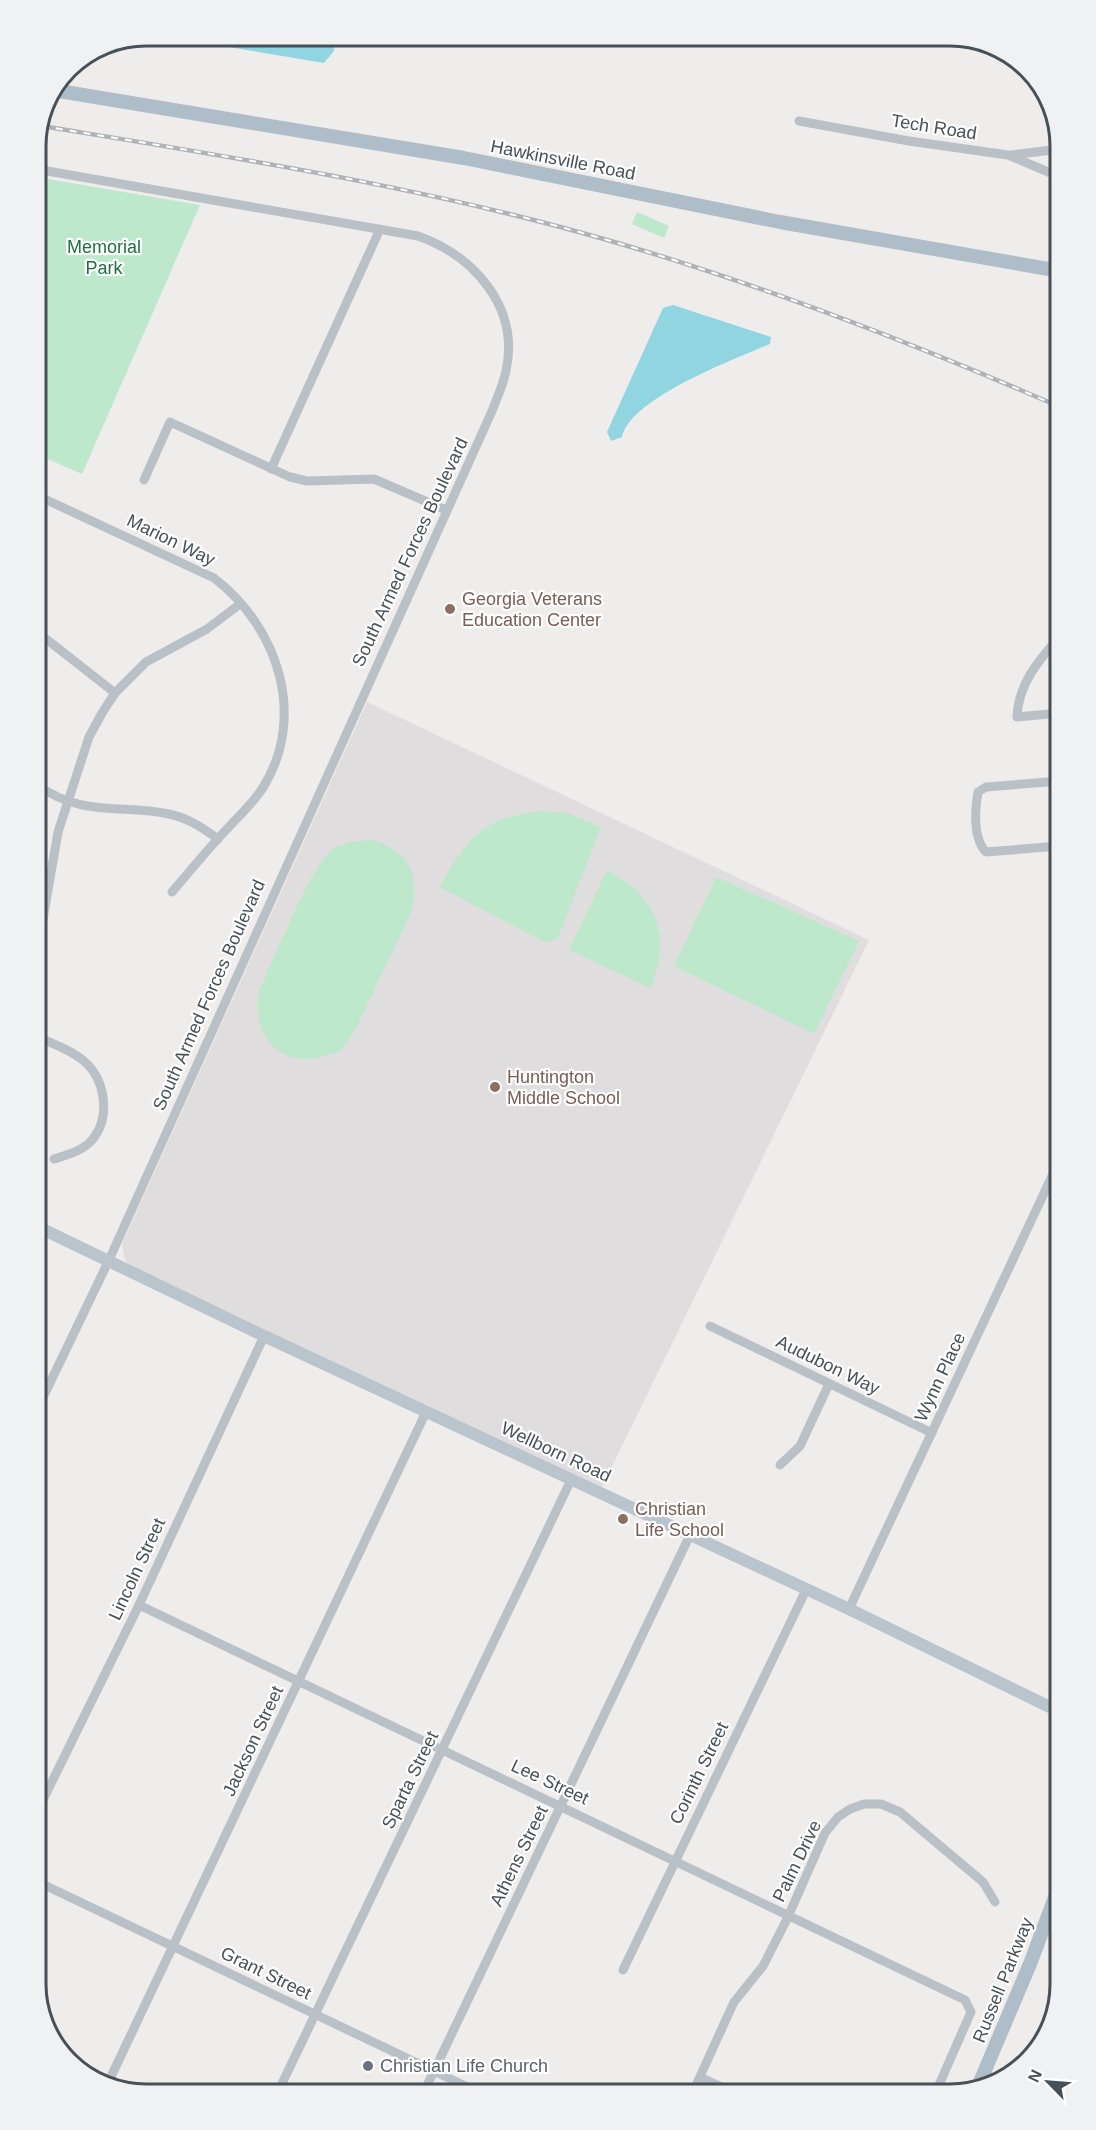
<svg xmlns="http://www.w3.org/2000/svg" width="1096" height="2130" font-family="Helvetica,sans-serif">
<rect width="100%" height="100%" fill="#efecec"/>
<!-- education -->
<polygon fill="#dfdddd" points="367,702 869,940 602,1487 129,1267 124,1257 122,1244"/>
<!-- green -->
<g fill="#bee8cc">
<polygon points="36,177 200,205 82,474 36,454"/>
<polygon points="637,212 669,226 664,238 632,224"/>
<path d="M541,811L567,813L601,827L558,938L545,942L439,887C468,838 481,818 541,811Z"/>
<path d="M373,840C411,853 422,877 410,915L354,1032L341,1051C329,1054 313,1061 300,1059C265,1053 253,1021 259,991C272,963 312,864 332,850C344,841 359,841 373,840Z"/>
<path d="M607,870C657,897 673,935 650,988L569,950Z"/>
<polygon points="716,877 859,941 814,1034 674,966"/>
</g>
<!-- water -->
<g fill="#90d5e0">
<polygon points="231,36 333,36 334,51 324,63 229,47"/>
<path d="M673,305L771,337L770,344C735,359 630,398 622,437L611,441L607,432L663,308Z"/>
</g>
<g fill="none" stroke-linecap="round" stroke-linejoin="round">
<!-- street -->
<g stroke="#b9c1c7" stroke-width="9">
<polyline points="799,121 909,141 1008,155 1060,177"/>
<polyline points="1011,155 1060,149"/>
<polyline points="271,469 380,229"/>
<polyline points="144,480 170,422 290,477 307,481 374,479 446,510"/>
<path d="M36,495L214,578C278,627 308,717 262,789C252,804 239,816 226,830C207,850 190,871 172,892"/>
<polyline points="36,631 115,693"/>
<path d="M1060,713L1017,717C1018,684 1039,660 1060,636"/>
<path d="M36,784C82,818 121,804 169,814C188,818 203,828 218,839"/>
<path d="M1060,846L986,852C973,838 975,810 978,792L986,787L1060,781"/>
<polyline points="36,960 58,832 89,737 102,713 115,693 146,662 207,629 240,604"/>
<path d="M36,1036C52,1044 72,1050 85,1062C106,1081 111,1119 91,1141C82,1151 67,1155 54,1159"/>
<polyline points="710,1326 932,1433"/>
<path d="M36,1412L109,1260L492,411C497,398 503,385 506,371C520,307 474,256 418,236L36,169"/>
<polyline points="780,1465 800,1446 829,1384"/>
<polyline points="139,1605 965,2000 971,2012 935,2094"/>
<polyline points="849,1609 1060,1159"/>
<polyline points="36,1814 139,1605 264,1336"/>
<polyline points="36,1881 482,2094"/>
<polyline points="623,1970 806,1590"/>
<polyline points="700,2077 737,2094"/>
<polyline points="108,2083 426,1412"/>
<polyline points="277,2094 571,1480"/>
<polyline points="423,2094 690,1535"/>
<polyline points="692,2094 734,2002 763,1966 787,1919 825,1833 838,1817 850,1809 864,1804 881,1804 900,1812 983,1882 995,1902"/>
</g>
<!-- secondary -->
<polyline stroke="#bac4cc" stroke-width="12" points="36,1226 264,1336 849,1609 1060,1712"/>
<!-- primary -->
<g stroke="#afbdc8" stroke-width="14">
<polyline points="59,91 464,158 780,222 1060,271"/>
<polyline points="977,2089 1030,1964 1060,1884"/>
</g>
<!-- rail casing -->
<g stroke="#afb2b6" stroke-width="4.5">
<path id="rail" d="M42,126C237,158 432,188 621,244C771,288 917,345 1060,407"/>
</g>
<!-- rail -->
<use href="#rail" stroke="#fff" stroke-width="2" stroke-dasharray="7" stroke-linecap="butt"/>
</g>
<!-- markers -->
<g fill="#8d6e63" stroke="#fff" stroke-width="2">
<circle cx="450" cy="609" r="6"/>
<circle cx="495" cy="1087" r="6"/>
<circle cx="623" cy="1519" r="6"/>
</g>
<circle fill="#6b7280" stroke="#fff" stroke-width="2" cx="368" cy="2066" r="6"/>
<g text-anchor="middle" stroke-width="4.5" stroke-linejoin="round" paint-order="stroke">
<!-- street labels -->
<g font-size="18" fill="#475057" stroke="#fff">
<text transform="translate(934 127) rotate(9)" y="6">Tech Road</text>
<text transform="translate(563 160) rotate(11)" y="6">Hawkinsville Road</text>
<text transform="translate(171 540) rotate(26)" y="6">Marion Way</text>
<text transform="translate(410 552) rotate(-65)" y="6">South Armed Forces Boulevard</text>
<text transform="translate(209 995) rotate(-66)" y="6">South Armed Forces Boulevard</text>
<text transform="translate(828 1365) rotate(26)" y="6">Audubon Way</text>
<text transform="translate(940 1377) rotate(-65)" y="6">Wynn Place</text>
<text transform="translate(556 1452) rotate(25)" y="6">Wellborn Road</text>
<text transform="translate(137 1569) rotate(-65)" y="6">Lincoln Street</text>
<text transform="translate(253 1741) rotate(-65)" y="6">Jackson Street</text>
<text transform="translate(699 1773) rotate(-64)" y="6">Corinth Street</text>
<text transform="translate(410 1780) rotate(-64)" y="6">Sparta Street</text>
<text transform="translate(550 1782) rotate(25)" y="6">Lee Street</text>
<text transform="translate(519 1856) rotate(-64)" y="6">Athens Street</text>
<text transform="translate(797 1861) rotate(-64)" y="6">Palm Drive</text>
<text transform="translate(266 1973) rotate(26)" y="6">Grant Street</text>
<text transform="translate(1003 1980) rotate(-68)" y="6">Russell Parkway</text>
</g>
<!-- park labels -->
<g font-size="18" fill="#216f43" stroke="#fff">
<text x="104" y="253">Memorial<tspan x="104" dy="21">Park</tspan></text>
</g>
<!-- education labels -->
<g font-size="18" fill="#785e54" stroke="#fff" text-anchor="start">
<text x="462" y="605">Georgia Veterans<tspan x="462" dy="21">Education Center</tspan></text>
<text x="507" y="1083">Huntington<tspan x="507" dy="21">Middle School</tspan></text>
<text x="635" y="1515">Christian<tspan x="635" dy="21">Life School</tspan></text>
</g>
<!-- worship labels -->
<g font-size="18" fill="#5b616d" stroke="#fff" text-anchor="start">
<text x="380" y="2072">Christian Life Church</text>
</g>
</g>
<!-- crop -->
<path d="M0 0H1096V2130H0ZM146 46H950A100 100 0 0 1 1050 146V1984A100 100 0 0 1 950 2084H146A100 100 0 0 1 46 1984V146A100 100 0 0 1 146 46Z" fill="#f0f1f2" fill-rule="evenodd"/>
<path fill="none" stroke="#475057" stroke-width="3" d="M146 46H950A100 100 0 0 1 1050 146V1984A100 100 0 0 1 950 2084H146A100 100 0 0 1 46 1984V146A100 100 0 0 1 146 46Z"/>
<!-- north arrow -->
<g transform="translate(1048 2082) rotate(295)" stroke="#ffffff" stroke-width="4.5" paint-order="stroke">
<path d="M0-4.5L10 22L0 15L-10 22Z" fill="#475057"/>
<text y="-9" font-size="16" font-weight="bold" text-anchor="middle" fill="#475057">N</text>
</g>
</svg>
